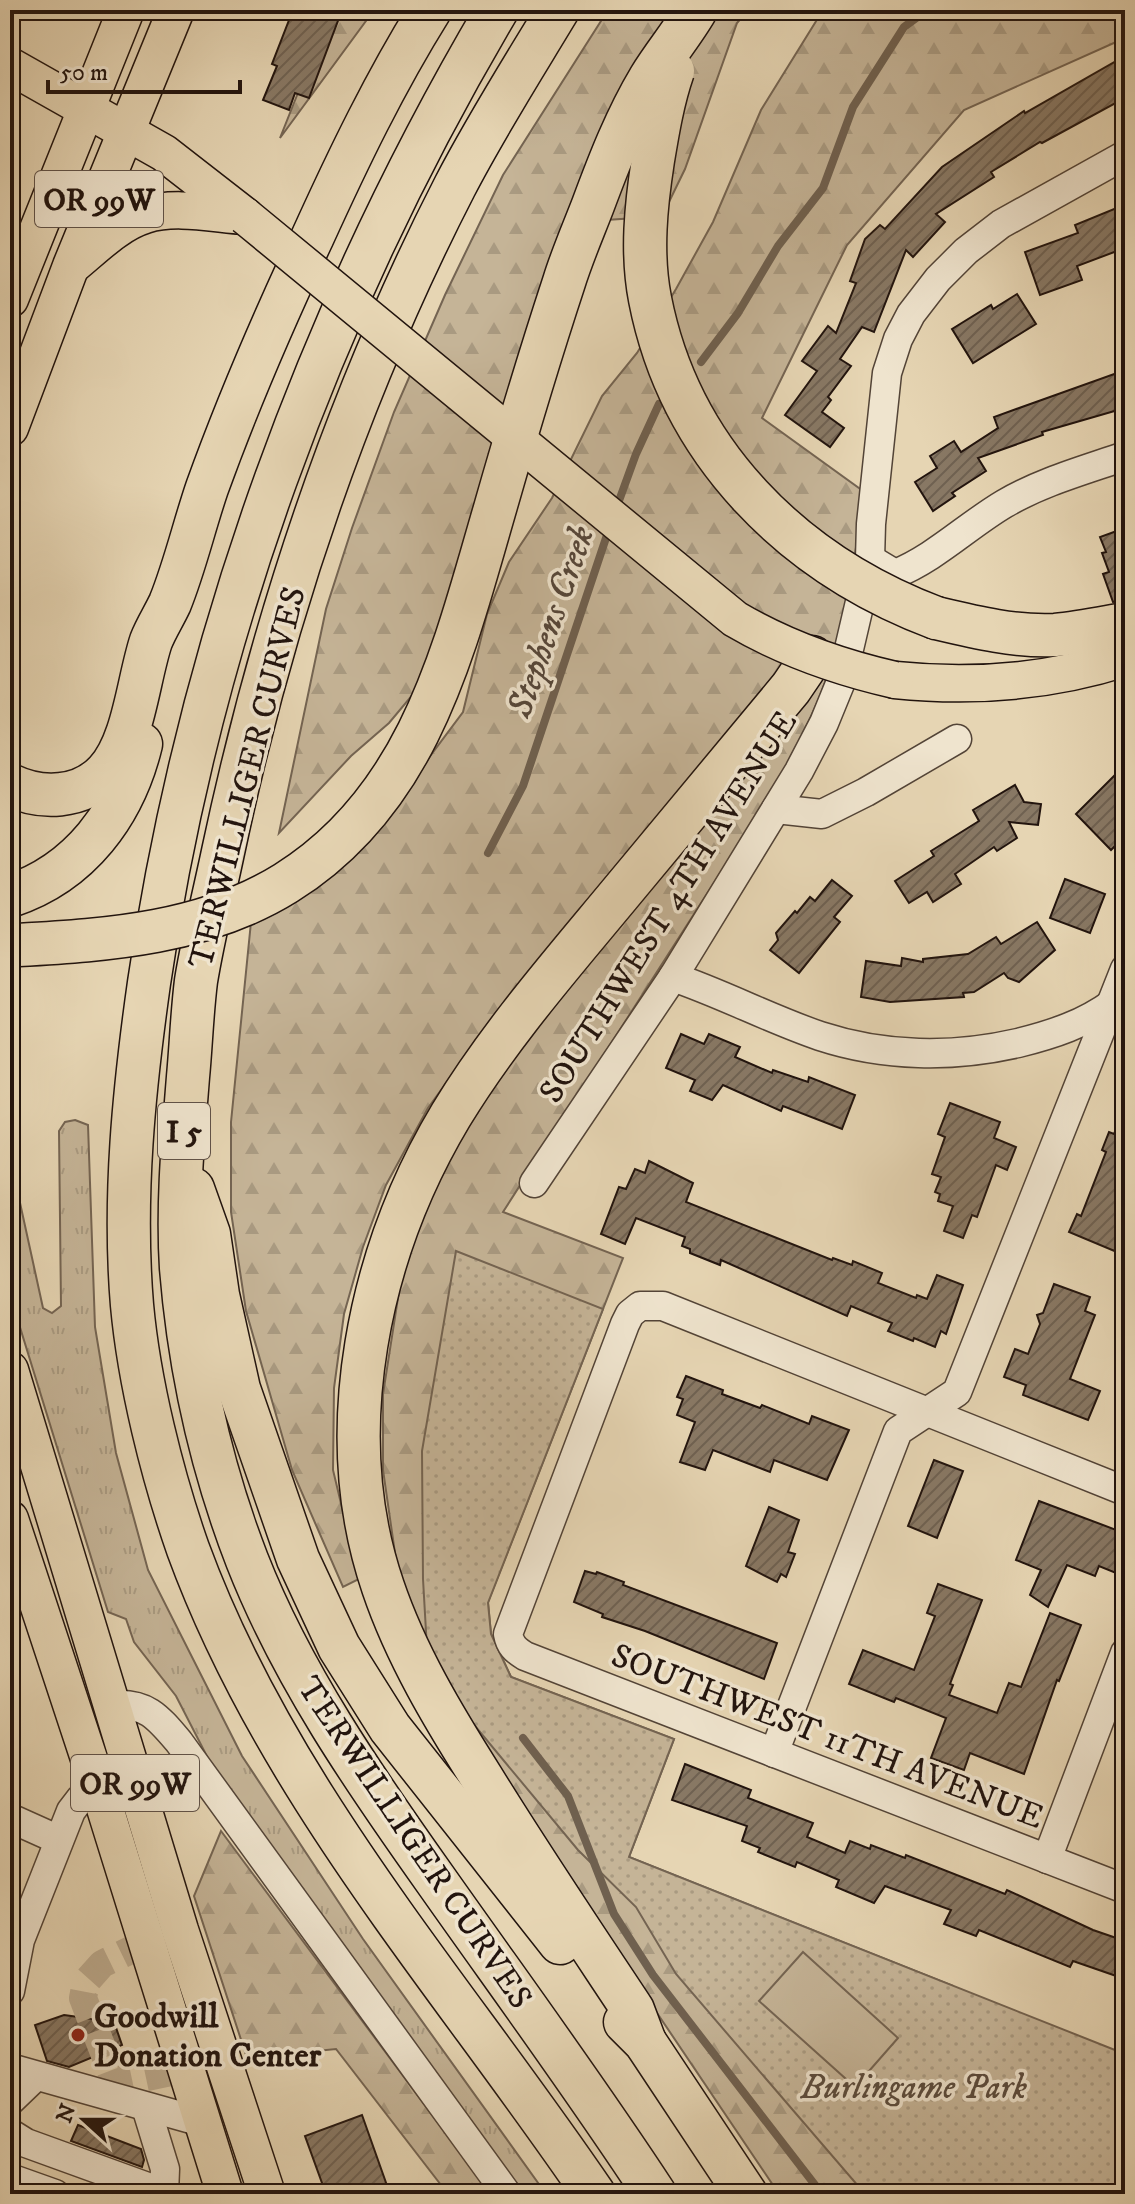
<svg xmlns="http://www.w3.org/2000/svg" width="1135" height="2204" font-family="'IM FELL DW Pica',serif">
<defs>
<pattern id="grass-tufts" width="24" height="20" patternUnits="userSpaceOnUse" patternTransform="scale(2)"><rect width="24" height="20" fill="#c5b497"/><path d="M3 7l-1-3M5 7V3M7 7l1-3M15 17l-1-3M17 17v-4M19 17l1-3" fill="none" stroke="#a99a81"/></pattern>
<pattern id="forest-firs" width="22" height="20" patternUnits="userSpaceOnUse" patternTransform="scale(2)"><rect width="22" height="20" fill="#c5b497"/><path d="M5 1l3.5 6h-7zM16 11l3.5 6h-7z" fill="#a99a81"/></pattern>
<pattern id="park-dots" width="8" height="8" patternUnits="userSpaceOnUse" patternTransform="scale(2)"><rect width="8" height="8" fill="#c5b497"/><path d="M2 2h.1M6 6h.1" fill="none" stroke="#a99a81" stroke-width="1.8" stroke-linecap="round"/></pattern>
<pattern id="building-hatch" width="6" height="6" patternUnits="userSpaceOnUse" patternTransform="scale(2)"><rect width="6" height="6" fill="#887864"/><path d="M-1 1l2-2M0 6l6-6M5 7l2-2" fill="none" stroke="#6f6151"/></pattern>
</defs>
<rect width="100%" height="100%" fill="#e6d5b3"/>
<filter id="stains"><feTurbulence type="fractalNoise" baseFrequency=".0025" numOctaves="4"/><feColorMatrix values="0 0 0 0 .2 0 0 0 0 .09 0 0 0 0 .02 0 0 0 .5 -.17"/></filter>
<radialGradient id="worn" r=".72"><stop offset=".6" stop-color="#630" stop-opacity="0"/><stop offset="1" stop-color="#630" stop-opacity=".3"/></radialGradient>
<!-- grass -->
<polygon fill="url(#grass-tufts)" stroke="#746452" stroke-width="2" points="75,1120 88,1125 95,1327 116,1453 148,1570 242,1756 363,1939 546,2194 520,2194 366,1976 214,1770 176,1696 134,1642 126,1619 108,1612 10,1295 10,1130 15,1180 43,1308 52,1313 61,1306 59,1131 65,1122"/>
<!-- forest -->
<g fill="url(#forest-firs)" stroke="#746452" stroke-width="2">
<polygon points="331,10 374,10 280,138"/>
<polygon points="608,10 748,10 737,23 685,169 667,206 651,217 591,221 425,680 389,723 351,756 279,833 326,609 352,528 394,412 445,295 503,175"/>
<path d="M823,10H1125V38L964,110L847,245L762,418L863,491C855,563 845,636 817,703C801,740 782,774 762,808L503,1212L623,1258L488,1602L491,1634L511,1677L674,1739L629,1857L953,1986L940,2194H779L591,1915L579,1890L436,1679L398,1574L383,1470V1394L405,1253L503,1005L428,1108L386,1185L363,1247L344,1314L334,1388L333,1470L359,1579L343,1587L292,1470L246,1311L231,1212V1122L251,922L413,779L463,712L487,614L509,562L552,498L602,396L637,353L676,289L713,222L761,110Z"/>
<polygon points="221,1831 491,2194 448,2194 336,2049 247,2058 194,1896"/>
</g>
<!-- park -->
<polygon fill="url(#park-dots)" stroke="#746452" stroke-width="2" points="456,1251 603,1309 488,1603 491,1634 511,1677 674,1739 629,1857 1125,2054 1125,2194 865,2194 676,1974 636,1907 578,1850 436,1679 427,1649 423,1579 422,1451"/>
<!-- pitch -->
<polygon fill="#c5b497" stroke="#746452" stroke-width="2" points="803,1952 898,2038 855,2087 759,2001"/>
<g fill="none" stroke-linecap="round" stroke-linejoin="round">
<!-- stream -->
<g stroke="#6f604f" stroke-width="8">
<polyline points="701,362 738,313 778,246 823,188 853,107 904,27 927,10"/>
<polyline points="616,509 636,454 659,404"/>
<polyline points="488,853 523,786 609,529"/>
<polyline points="523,1738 568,1796 614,1914 653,1975 822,2194"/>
</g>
</g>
<!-- building -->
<g fill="url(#building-hatch)" stroke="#22140e" stroke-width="2">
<polygon points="299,10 342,10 309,98 295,93 289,110 263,100 277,66 272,64 291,15 296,17"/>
<polygon points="1125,56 1125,98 1042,143 1040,142 991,172 994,177 936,214 945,222 913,257 906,250 874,332 862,327 840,359 851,366 828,397 831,400 822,412 844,428 830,447 785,415 817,371 802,361 828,326 836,333 856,283 850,281 865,239 880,225 885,229 942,167 1024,111 1025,113"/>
<polygon points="1119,207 1125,219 1125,248 1077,266 1082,280 1040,295 1025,252 1078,233 1075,225"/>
<polygon points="1017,294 1036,324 973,363 952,329 991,305 993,309"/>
<polygon points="1117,373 1125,394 1125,408 1042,432 1043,435 978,458 986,471 952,493 955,496 933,511 915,482 937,468 930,456 954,441 961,452 998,428 994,417"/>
<polygon points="1125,528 1125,601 1113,602 1103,574 1109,572 1102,553 1106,552 1100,537"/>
<polygon points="1125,765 1125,836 1111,850 1076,814"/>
<polygon points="1015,785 1024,802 1041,804 1038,825 1009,822 1017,838 997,851 994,847 955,874 961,884 933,902 927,892 909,903 895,881 934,856 931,851 979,821 973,810"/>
<polygon points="1065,879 1105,894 1090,933 1050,918"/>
<polygon points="832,880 852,896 834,917 840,922 799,973 770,950 778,940 776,933 795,911 797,913 810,897 815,901"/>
<polygon points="1037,922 1055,950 1019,982 1008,978 1004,973 974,992 963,993 964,997 890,1002 861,997 866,961 901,966 902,958 923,962 923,959 968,954 996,937 1001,944"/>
<polygon points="681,1034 704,1044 709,1034 740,1047 735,1057 772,1073 773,1070 808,1082 809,1077 855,1095 842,1129 783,1106 781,1111 723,1085 712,1100 690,1091 695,1080 666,1068"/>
<polygon points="950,1103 1000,1122 994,1138 1016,1147 1007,1170 996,1165 977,1217 972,1215 963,1238 944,1231 953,1206 938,1201 940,1194 935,1192 941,1177 932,1174 945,1137 938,1134"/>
<polygon points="1124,1108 1125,1228 1119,1225 1116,1232 1125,1236 1124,1255 1069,1232 1077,1214 1081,1216 1106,1152 1102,1150 1109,1132 1114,1134"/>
<polygon points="649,1161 693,1183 686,1202 832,1260 833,1258 852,1265 853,1261 882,1273 878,1283 916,1298 917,1295 927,1299 937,1275 963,1285 946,1334 941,1331 935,1347 914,1338 913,1341 888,1331 892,1323 851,1306 847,1316 721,1260 720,1265 690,1253 690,1249 682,1246 685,1237 636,1218 625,1244 601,1234 619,1187 626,1189 635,1169 645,1173"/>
<polygon points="1054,1284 1090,1297 1085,1311 1095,1315 1070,1379 1100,1391 1088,1420 1023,1395 1026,1385 1004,1377 1015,1349 1028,1354 1040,1324 1037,1315 1043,1313"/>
<polygon points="686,1376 723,1390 722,1394 760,1408 762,1405 809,1424 812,1416 849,1430 827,1480 774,1460 770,1472 713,1450 705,1470 680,1462 695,1422 677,1415 683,1399 677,1397"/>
<polygon points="934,1460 963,1471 937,1538 908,1526"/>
<polygon points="1039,1501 1119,1531 1117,1537 1125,1540 1125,1552 1116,1573 1099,1566 1095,1576 1067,1565 1048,1607 1030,1595 1041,1570 1016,1560"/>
<polygon points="769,1507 799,1520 788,1552 795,1554 786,1577 781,1574 777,1582 746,1566"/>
<polygon points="585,1571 596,1574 597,1572 624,1582 623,1585 777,1643 764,1679 645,1631 602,1617 603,1614 574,1602"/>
<polygon points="938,1584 982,1600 950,1684 953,1685 949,1695 997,1713 1009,1683 1021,1687 1050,1613 1081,1625 1059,1681 1057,1680 1024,1774 970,1753 964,1770 931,1758 946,1718 896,1698 894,1702 849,1684 863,1650 914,1670 935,1616 927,1613"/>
<polygon points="685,1764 751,1790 748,1798 813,1823 807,1837 845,1853 850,1841 870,1849 871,1845 905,1858 906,1855 1005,1894 1007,1890 1093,1930 1125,1941 1125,1979 1073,1961 1070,1967 979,1930 976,1936 944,1924 951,1910 885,1886 874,1903 836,1887 839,1880 797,1862 795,1867 758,1852 760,1848 742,1841 747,1826 672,1800"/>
<polygon points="64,2015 114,2022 122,2045 69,2067 47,2061 35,2025"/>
<polygon points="362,2115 390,2194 326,2194 305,2136"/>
<polygon points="78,2125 141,2149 144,2160 142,2167 71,2141"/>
</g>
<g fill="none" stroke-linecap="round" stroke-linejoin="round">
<!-- minor-tunnel -->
<polyline stroke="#bfae92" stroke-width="28" stroke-dasharray="28 14" stroke-linecap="butt" points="147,1942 102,1964 86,1982 83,1998 114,2079 124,2082 186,2069"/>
<!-- minor casing -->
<g stroke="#534437" stroke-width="31">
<g id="minor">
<path d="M870,559L895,574C935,558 967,526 1004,504C1041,482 1085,470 1125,456"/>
<polyline points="776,809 822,814 866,792 957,739"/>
<path d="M673,977C723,994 770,1019 820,1036C884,1057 953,1058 1018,1043C1054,1034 1084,1024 1113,1003"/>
<polyline points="534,1183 673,977 799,771 824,723 842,679 870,559 871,524 887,373 898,339 911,314 938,279 966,251 1001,224 1125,155"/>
<path d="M1125,1491L663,1306H640L630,1314L625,1324L508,1634C510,1645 515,1650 525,1656L1125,1889"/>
<path d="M112,1705C146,1702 158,1717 179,1742L507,2194"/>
<polyline points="774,1753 898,1431 957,1392 1125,969"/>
<polyline points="10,1818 59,1840"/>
<polyline points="1047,1859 1125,1653"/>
<polyline points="10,1991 20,1940 71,1811 81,1798 99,1789"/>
<polyline points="10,2068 202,2122"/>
<polyline points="10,2101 35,2077"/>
<polyline points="146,2107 165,2169 164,2194"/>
<polyline points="10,2133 26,2143 164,2193"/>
<polyline points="10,2178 55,2194"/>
</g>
</g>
<!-- major casing -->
<g stroke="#22140e" stroke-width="39">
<g id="major">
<polyline points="10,66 164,153 245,216"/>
<path d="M73,265C94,248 118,223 145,215C175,205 214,214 245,216"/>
<polyline points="10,299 126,10"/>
<polyline points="10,428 71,266 176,10"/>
<path d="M895,680C973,688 1050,682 1125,658"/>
<polyline points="10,1370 180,1930 267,2194"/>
<polyline points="10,1519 99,1789 225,2194"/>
</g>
</g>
<!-- highway casing -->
<g stroke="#22140e" stroke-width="45">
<g id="highway">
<path d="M497,10C321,308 199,640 149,983C134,1089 123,1197 132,1305C139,1382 162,1475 188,1549C276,1790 452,1985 594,2194"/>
<path d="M558,10C523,68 486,126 455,186C347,396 272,621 223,852C214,895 203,938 196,981C192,1013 191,1045 188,1077C183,1140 177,1205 181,1268C189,1367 211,1467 247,1560C292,1675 364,1779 435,1879C509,1984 585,2087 655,2194"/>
<path d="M936,618C974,627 1015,637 1055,635C1079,633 1102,628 1125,624"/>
<path d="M10,785C41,800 81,799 106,772C134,742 138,680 151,641C156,628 164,616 170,603C185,566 194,526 207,488C238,402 274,319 313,236C348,159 385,82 430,10"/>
<path d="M10,896C80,873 124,814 141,744"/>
<polyline points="193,1189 209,1234 218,1295 239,1389 298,1559 339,1647 390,1728 560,1943"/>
<polyline points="625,2022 645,2042 746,2194"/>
<path d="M645,2042L633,2010C582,1933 530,1856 482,1778C444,1718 406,1655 383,1587C330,1432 369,1252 451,1115C499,1036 561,965 619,895C676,826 733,757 791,688L812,657"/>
</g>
</g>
<!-- minor -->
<use href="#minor" stroke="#efe4ce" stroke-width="28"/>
<!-- major -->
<use href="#major" stroke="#e6d5b3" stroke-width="36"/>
<!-- highway -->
<use href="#highway" stroke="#e6d5b3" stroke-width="42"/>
<!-- major-bridge casing -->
<g stroke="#22140e" stroke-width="39" stroke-linecap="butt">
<path id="major-bridge" d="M245,216L735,619C786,649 838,667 895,680"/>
</g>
<!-- highway-bridge casing -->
<g stroke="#22140e" stroke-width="45" stroke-linecap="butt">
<g id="highway-bridge">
<path d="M673,71C663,100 658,130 653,160C646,205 641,253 650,299C680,453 793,564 936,618"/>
<path d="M18,945C109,940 206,933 286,883C419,800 453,653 494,512C516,435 539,358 564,282C572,256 583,231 593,205C609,162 626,118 650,78C664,55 682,34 696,10"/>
</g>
</g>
<!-- major-bridge -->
<use href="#major-bridge" stroke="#e6d5b3" stroke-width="36"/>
<!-- highway-bridge -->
<use href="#highway-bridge" stroke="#e6d5b3" stroke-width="42"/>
</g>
<!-- markers -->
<circle fill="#8f2418" stroke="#efe4ce" stroke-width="3" cx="78" cy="2035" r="8"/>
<g text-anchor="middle" stroke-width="7" stroke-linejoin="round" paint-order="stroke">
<!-- shield labels -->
<g fill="#efe4ce" stroke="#605248" stroke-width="2">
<rect x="35" y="171" width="128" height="56" rx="6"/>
<rect x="158" y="1103" width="52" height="56" rx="6"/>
<rect x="71" y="1755" width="128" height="56" rx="6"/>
</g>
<g font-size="32" font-weight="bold" fill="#22140e">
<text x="99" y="210">OR 99W</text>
<text x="184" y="1142">I 5</text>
<text x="135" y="1794">OR 99W</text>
</g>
<!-- street labels -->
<g font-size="34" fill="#22140e" stroke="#efe4ce">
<text transform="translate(246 777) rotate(-76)" y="12">TERWILLIGER CURVES</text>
<text transform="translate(667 906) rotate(-58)" y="12">SOUTHWEST 4TH AVENUE</text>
<text transform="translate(828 1735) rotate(21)" y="12">SOUTHWEST 11TH AVENUE</text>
<text transform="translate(416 1842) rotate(56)" y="12">TERWILLIGER CURVES</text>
</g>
<!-- poi labels -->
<g font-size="34" font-weight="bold" fill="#22140e" stroke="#efe4ce" text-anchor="start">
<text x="94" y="2027">Goodwill<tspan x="94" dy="39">Donation Center</tspan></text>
</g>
<!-- park labels -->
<g font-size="34" font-style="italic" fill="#5b4c3e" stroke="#efe4ce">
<text x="914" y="2098">Burlingame Park</text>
</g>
<!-- water labels -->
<g font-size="36" font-style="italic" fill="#56473a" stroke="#efe4ce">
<text transform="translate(549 621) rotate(-71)" y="13">Stephens Creek</text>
</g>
</g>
<!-- margin -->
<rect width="1135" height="2204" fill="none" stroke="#e6d5b3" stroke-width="40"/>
<rect x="12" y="12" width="1111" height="2180" fill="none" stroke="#22140e" stroke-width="4"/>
<rect x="20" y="20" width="1095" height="2164" fill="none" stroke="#22140e" stroke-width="2"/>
<!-- north arrow -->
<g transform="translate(84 2120) rotate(291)" stroke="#efe4ce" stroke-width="6" paint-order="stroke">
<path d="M0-6L14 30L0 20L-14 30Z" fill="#22140e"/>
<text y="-12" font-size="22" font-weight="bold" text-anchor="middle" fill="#22140e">N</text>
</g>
<!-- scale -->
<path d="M48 80v12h192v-12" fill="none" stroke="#22140e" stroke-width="4"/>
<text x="60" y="80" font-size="24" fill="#22140e" stroke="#efe4ce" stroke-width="6" paint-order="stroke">50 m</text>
<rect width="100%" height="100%" filter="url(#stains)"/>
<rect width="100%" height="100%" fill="url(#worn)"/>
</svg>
